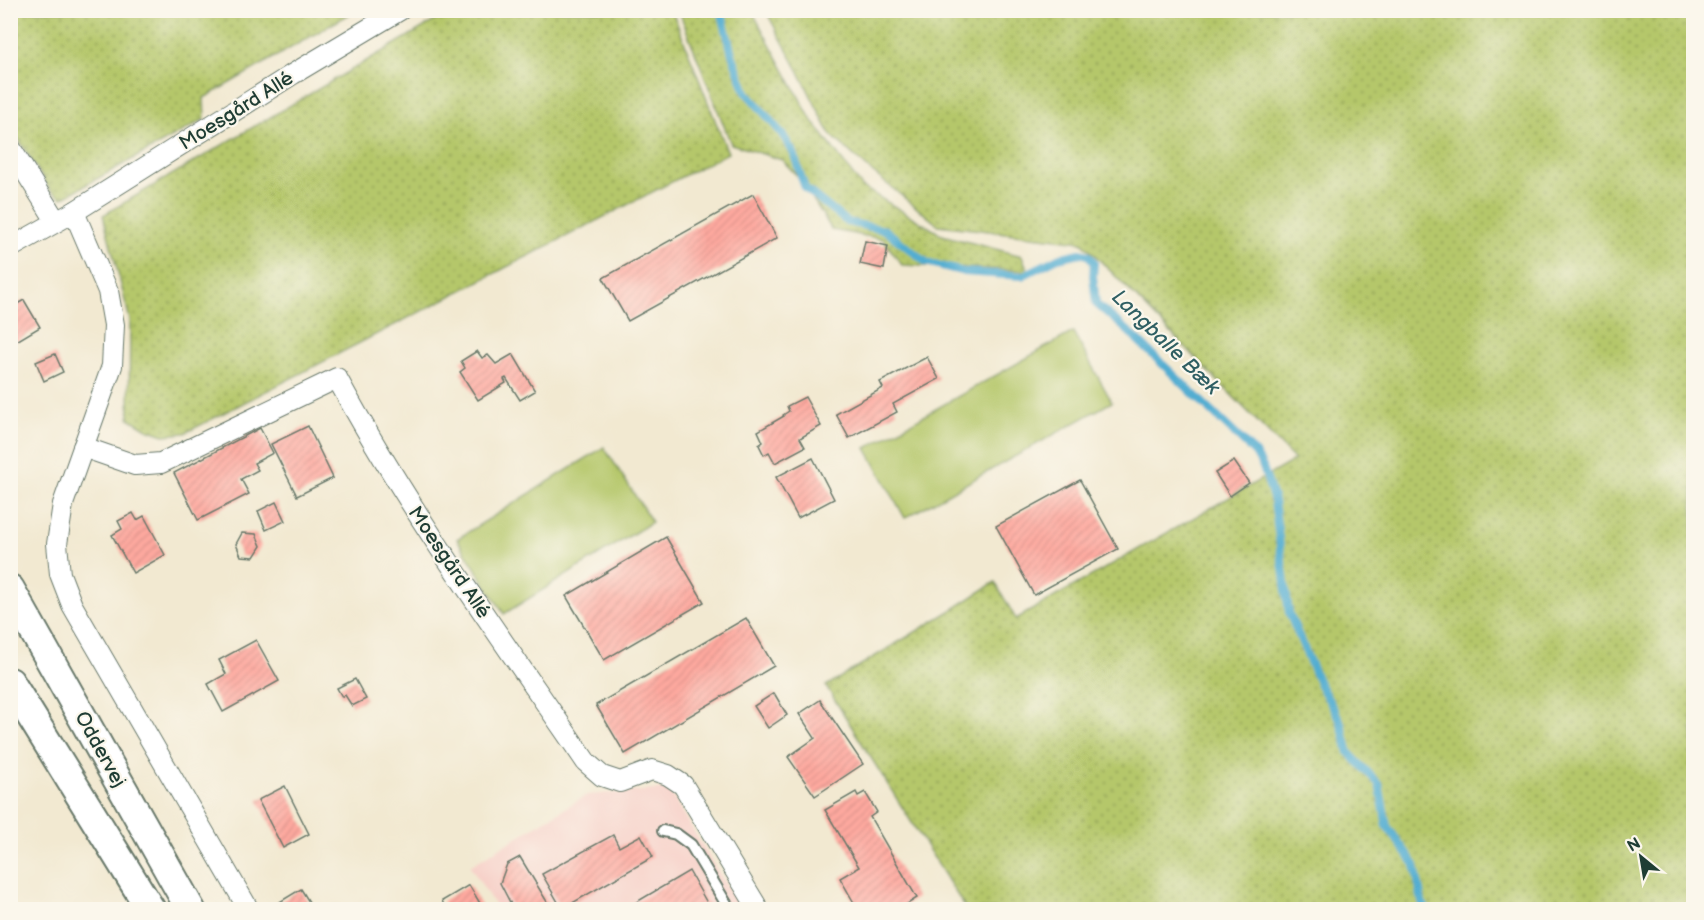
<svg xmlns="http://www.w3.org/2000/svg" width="1704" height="920" font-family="'Balsamiq Sans',sans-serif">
<defs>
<pattern id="grass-dots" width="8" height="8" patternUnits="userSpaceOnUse" patternTransform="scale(1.5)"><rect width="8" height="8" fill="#b5c76b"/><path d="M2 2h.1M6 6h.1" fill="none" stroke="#93a359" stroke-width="1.8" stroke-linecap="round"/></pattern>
<pattern id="building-hatch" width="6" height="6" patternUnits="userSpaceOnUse" patternTransform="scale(1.5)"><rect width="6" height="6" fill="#fea99f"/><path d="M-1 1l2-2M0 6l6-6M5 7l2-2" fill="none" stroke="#d9928a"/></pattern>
</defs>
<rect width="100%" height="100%" fill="#fbf7ec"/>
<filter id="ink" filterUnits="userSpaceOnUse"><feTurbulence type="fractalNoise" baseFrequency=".0167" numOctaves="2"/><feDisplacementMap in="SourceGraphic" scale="12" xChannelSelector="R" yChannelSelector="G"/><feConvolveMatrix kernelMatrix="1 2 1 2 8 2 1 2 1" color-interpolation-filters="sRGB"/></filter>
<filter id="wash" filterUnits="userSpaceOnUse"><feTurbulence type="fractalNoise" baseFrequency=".008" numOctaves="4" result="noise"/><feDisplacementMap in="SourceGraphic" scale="24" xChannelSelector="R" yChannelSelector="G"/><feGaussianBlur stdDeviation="1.35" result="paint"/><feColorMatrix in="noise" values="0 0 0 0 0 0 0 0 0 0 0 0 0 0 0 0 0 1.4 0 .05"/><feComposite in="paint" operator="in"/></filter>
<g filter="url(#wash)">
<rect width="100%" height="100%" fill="#f2e9d1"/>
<!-- built -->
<polygon fill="#f7d1c9" points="668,789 741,909 497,909 470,866 587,795"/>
<!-- grass -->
<g fill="url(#grass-dots)" stroke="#6a8250" stroke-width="1.5">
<polygon points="453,10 672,11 728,153 185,433 164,435 147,429 129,418 130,320 103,215"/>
<polygon points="11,11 355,11 204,98 205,119 62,198 50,190 11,127"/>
<polygon points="679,11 752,11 811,119 862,187 942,235 1022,256 1028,271 902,265 883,239 832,230 802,181 782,160 731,144"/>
<polygon points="766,11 1693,11 1693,909 966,909 826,686 950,611 995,582 1016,619 1295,460 1082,242 938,225 871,171 830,134 800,74"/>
</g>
<!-- pitch -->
<g fill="#b5c76b" stroke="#6a8250" stroke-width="1.5">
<polygon points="1073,332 1112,402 905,518 866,448"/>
<polygon points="604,447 652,522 504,614 457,539"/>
</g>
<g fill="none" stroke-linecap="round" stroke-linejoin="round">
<!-- stream -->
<polyline stroke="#53add1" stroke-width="8" points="721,10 732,54 746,92 783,135 793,152 805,188 847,222 885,230 926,262 964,272 1022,276 1058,258 1080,253 1088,255 1094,262 1093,276 1096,304 1126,329 1255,453 1263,467 1274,501 1289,613 1319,683 1340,720 1349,753 1379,784 1387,826 1415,865 1422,902 1427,910"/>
</g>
<g id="blocks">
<!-- building -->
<g fill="url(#building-hatch)">
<polygon points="753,194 777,238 628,321 603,278"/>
<polygon points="865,241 888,246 884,269 860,264"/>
<polygon points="24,300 40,327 10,345 10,308"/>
<polygon points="477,351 482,358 488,355 496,364 513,354 535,391 520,400 506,378 504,379 506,383 478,400 460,372 465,368 461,361"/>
<polygon points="55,354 63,372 44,381 36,362"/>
<polygon points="927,357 939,379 893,404 897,412 849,438 836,414 883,388 880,382"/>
<polygon points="805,397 821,426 800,438 805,447 775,463 769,452 764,455 759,445 763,442 758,431 784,416 783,415 789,411 787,406"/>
<polygon points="308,426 333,478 297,496 271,444"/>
<polygon points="260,428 273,453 254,463 258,470 241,479 249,494 198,520 174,473"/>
<polygon points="813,458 834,499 798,518 776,477"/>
<polygon points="1234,461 1249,483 1230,496 1215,473"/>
<polygon points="1080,480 1118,549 1034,595 996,526"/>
<polygon points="276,502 285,521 266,530 258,511"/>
<polygon points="133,513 137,520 144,516 165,555 133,573 112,535 122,529 118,521"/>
<polygon points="242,533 256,534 261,546 254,557 241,556 236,544"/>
<polygon points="666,537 704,602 604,660 566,596"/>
<polygon points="746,618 774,666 625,754 596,705"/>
<polygon points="256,640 279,681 223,712 208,684 226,674 219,660"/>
<polygon points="355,679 366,699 352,706 345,695 342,697 337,688"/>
<polygon points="774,693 787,715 768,728 754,706"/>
<polygon points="820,700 863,764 815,796 788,757 815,738 799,714"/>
<polygon points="285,786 309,834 283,848 258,800"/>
<polygon points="856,792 858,796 865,792 877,812 870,817 917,898 898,910 883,910 879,904 870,910 865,910 862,905 857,908 840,878 859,867 825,810"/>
<polygon points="613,835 619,847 641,835 653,857 562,909 542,874"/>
<polygon points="520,857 552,910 514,910 500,883 507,864"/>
<polygon points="689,871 711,910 623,910"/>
<polygon points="469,885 484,910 447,910 442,901"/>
<polygon points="301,889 314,910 282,910 278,903"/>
</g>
</g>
</g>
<g filter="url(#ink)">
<use href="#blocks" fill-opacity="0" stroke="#69796b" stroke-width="1.5"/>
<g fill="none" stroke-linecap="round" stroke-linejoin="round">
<!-- lane casing -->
<g stroke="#69796b" stroke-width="14">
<polyline id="lane" points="663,831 676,834 691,845 730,910"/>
</g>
<!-- street casing -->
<g stroke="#69796b" stroke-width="22">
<g id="street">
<polyline points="10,147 56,221"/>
<polyline points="74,212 108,291 114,325 112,366 63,504 57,544 60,574 72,605 249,910"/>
<polyline points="10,248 74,212 293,74 400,10"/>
<path d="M83,447L135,465L161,463L337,378C410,513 500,636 586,762L602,776L620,782L652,770L668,775L683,785L756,905"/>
</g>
</g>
<!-- secondary casing -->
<g stroke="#69796b" stroke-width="32">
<g id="secondary">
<polyline points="10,589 191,910"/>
<polyline points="10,682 151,910"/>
</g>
</g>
<!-- lane -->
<use href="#lane" stroke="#fff" stroke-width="10"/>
<!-- street -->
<use href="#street" stroke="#fff" stroke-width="20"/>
<!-- secondary -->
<use href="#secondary" stroke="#fff" stroke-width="28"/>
</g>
</g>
<g text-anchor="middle" stroke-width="4.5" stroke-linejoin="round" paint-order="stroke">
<!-- street labels -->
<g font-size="20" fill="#1f3d34" stroke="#fbf7ec">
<text transform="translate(236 110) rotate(-32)" y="7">Moesgård Allé</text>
<text transform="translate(450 562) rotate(56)" y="7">Moesgård Allé</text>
<text transform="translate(101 749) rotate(61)" y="7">Oddervej</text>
</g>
<!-- water labels -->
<g font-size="21" font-style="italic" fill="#2f5f63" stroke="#fbf7ec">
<text transform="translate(1166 342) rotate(44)" y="7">Langballe Bæk</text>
</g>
</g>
<!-- margin -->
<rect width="1704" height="920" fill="none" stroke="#fbf7ec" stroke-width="36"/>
<!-- north arrow -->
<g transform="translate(1641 857) rotate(330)" stroke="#fbf7ec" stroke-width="4.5" paint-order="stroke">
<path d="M0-4.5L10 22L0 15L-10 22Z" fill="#1f3d34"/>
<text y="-9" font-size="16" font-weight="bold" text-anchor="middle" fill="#1f3d34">N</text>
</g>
</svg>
